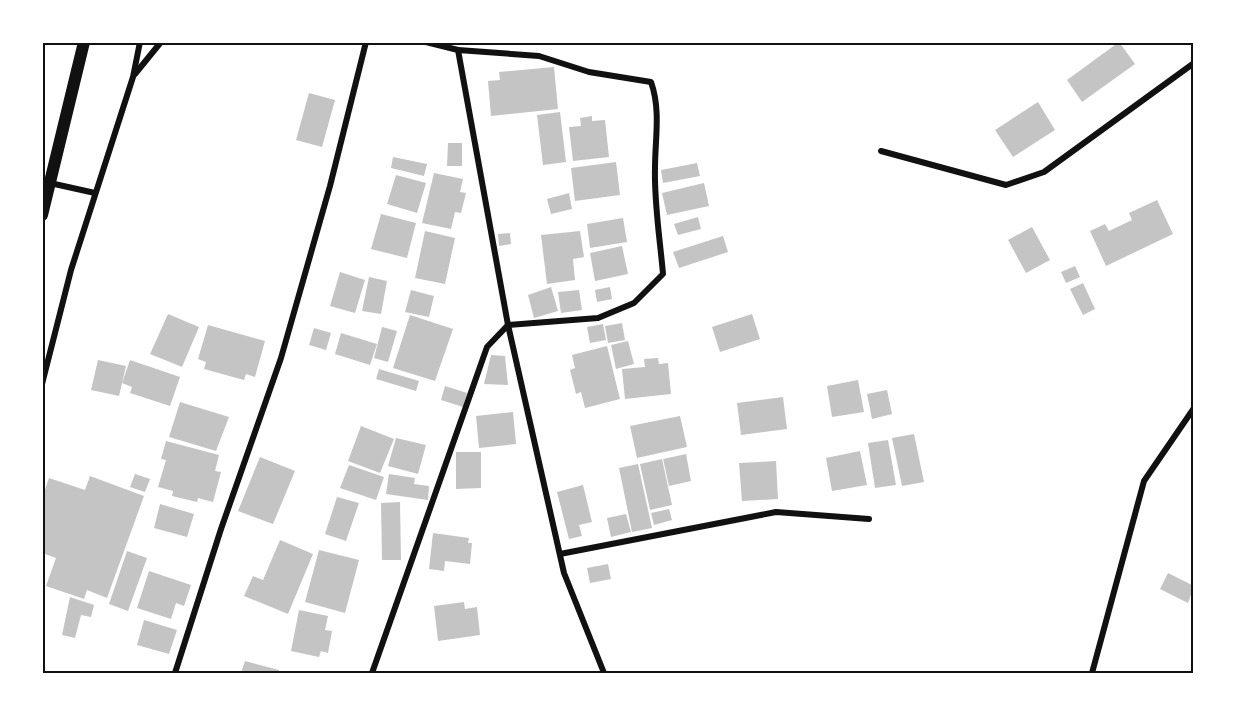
<svg xmlns="http://www.w3.org/2000/svg" width="1236" height="715" font-family="Rubik,sans-serif">
<rect width="100%" height="100%" fill="#fff"/>
<!-- building -->
<g fill="#c4c4c4">
<polygon points="1119,42 1135,64 1082,102 1067,80"/>
<polygon points="554,67 558,109 491,116 488,81 500,80 499,72"/>
<polygon points="309,93 335,100 322,147 296,140"/>
<polygon points="1038,102 1055,130 1013,157 995,130"/>
<polygon points="560,112 566,162 543,165 537,115"/>
<polygon points="592,116 592,121 605,120 609,157 573,161 569,127 581,126 580,118"/>
<polygon points="448,143 462,143 462,166 447,166"/>
<polygon points="393,157 427,164 424,176 391,168"/>
<polygon points="616,162 620,195 575,201 571,168"/>
<polygon points="697,163 700,176 663,183 661,170"/>
<polygon points="434,173 463,179 460,192 466,193 461,213 455,212 451,229 422,223"/>
<polygon points="396,175 426,183 417,213 387,204"/>
<polygon points="704,183 709,206 667,215 662,193"/>
<polygon points="569,193 572,209 551,214 547,199"/>
<polygon points="1157,200 1173,234 1106,266 1090,231 1105,224 1109,231 1132,220 1129,213"/>
<polygon points="381,214 416,223 407,258 371,249"/>
<polygon points="698,217 701,229 678,235 674,224"/>
<polygon points="623,218 627,242 590,248 587,224"/>
<polygon points="1032,227 1050,260 1026,273 1008,240"/>
<polygon points="425,231 455,238 445,284 415,278"/>
<polygon points="580,231 584,257 573,259 575,280 547,284 541,235"/>
<polygon points="510,233 511,244 499,246 498,234"/>
<polygon points="723,236 728,252 679,268 673,252"/>
<polygon points="622,246 628,274 595,281 590,253"/>
<polygon points="1075,266 1080,277 1066,283 1061,272"/>
<polygon points="340,272 365,280 355,313 330,306"/>
<polygon points="369,277 387,281 381,314 362,311"/>
<polygon points="1083,283 1095,309 1083,315 1070,289"/>
<polygon points="551,287 558,311 534,318 528,295"/>
<polygon points="610,287 612,299 597,302 595,290"/>
<polygon points="411,290 434,296 429,317 405,312"/>
<polygon points="579,290 582,310 561,313 558,292"/>
<polygon points="168,314 199,327 182,367 150,354"/>
<polygon points="752,314 760,339 720,352 712,327"/>
<polygon points="410,315 453,329 435,381 393,368"/>
<polygon points="622,323 625,340 608,343 605,326"/>
<polygon points="603,324 606,340 590,343 587,327"/>
<polygon points="208,325 265,341 255,377 246,374 244,380 204,369 206,362 198,359"/>
<polygon points="382,327 397,331 388,362 374,358"/>
<polygon points="314,328 331,333 326,350 309,345"/>
<polygon points="341,333 377,344 370,365 335,354"/>
<polygon points="628,341 634,364 616,369 611,345"/>
<polygon points="607,346 620,399 585,408 581,392 576,394 570,370 575,368 572,355"/>
<polygon points="491,355 505,356 508,385 484,384"/>
<polygon points="658,358 659,364 668,363 671,394 625,399 622,369 645,367 644,359"/>
<polygon points="98,360 126,366 119,396 91,390"/>
<polygon points="130,360 180,377 170,406 130,393 132,387 122,383"/>
<polygon points="379,369 419,381 416,391 376,379"/>
<polygon points="858,380 864,412 832,417 827,386"/>
<polygon points="445,386 467,393 463,407 441,400"/>
<polygon points="887,390 892,414 872,419 867,394"/>
<polygon points="783,397 787,429 741,435 737,403"/>
<polygon points="180,402 229,417 216,451 169,437"/>
<polygon points="513,412 516,444 479,448 476,416"/>
<polygon points="680,416 687,447 637,458 630,426"/>
<polygon points="361,426 394,439 380,473 348,461"/>
<polygon points="914,434 924,482 902,486 892,438"/>
<polygon points="396,438 426,445 418,474 388,466"/>
<polygon points="888,440 896,485 875,488 868,443"/>
<polygon points="166,441 219,455 215,471 221,472 213,502 198,498 197,502 172,496 173,491 158,487 166,460 161,459"/>
<polygon points="860,451 867,485 832,491 826,458"/>
<polygon points="456,452 481,452 481,488 456,489"/>
<polygon points="686,454 691,481 669,486 663,459"/>
<polygon points="260,457 295,471 273,524 238,511"/>
<polygon points="662,459 672,505 650,510 640,464"/>
<polygon points="776,461 778,499 742,501 739,463"/>
<polygon points="638,464 652,528 632,532 619,468"/>
<polygon points="349,465 384,477 376,500 340,488"/>
<polygon points="135,474 150,479 145,492 130,487"/>
<polygon points="389,474 415,478 414,484 429,486 428,500 386,494"/>
<polygon points="90,476 144,496 107,598 87,590 84,599 46,586 56,558 42,553 42,498 49,478 85,490"/>
<polygon points="583,485 592,522 579,525 582,536 569,539 557,492"/>
<polygon points="337,497 359,503 346,541 325,534"/>
<polygon points="400,502 401,560 382,560 381,503"/>
<polygon points="160,504 194,514 187,537 154,528"/>
<polygon points="669,509 672,520 654,525 651,513"/>
<polygon points="626,514 631,532 611,537 607,518"/>
<polygon points="433,533 469,538 468,543 472,543 470,564 445,561 444,571 429,569"/>
<polygon points="280,540 313,554 288,614 244,596 253,576 263,580"/>
<polygon points="319,550 359,560 345,613 305,602"/>
<polygon points="127,551 147,558 128,611 109,604"/>
<polygon points="608,564 611,579 590,583 587,568"/>
<polygon points="149,571 191,585 184,606 176,603 171,619 137,608"/>
<polygon points="1168,573 1194,586 1188,603 1160,589"/>
<polygon points="70,597 94,605 91,617 81,615 75,638 62,635"/>
<polygon points="464,602 465,609 477,607 480,635 438,641 434,606"/>
<polygon points="299,610 328,616 325,630 332,631 328,653 321,651 319,657 291,651"/>
<polygon points="144,620 177,630 169,654 137,645"/>
<polygon points="245,661 279,670 278,673 241,673"/>
</g>
<g fill="none" stroke-linecap="round" stroke-linejoin="round">
<!-- minor -->
<g stroke="#111" stroke-width="6">
<polyline points="426,42 458,50 508,325 564,573 604,673"/>
<polyline points="135,74 161,42"/>
<polyline points="881,151 1006,185 1044,172 1194,63"/>
<polyline points="50,183 95,193"/>
<polyline points="42,384 71,270 133,77 140,42"/>
<polyline points="560,554 776,512 869,519"/>
<polyline points="175,673 221,529 281,358 330,186 366,42"/>
<path d="M372,673L487,347L508,325L598,318L634,303L663,274C660,239 654,203 655,168C655,139 661,110 651,82L589,72L539,56L458,50"/>
<polyline points="1092,673 1144,481 1194,408"/>
</g>
<!-- secondary -->
<polyline stroke="#111" stroke-width="12" points="42,215 84,42"/>
</g>
<!-- border -->
<rect width="1236" height="715" fill="none" stroke="#ffffff" stroke-width="87"/>
<rect x="44" y="44" width="1148" height="628" fill="none" stroke="#111" stroke-width="2"/>
</svg>
